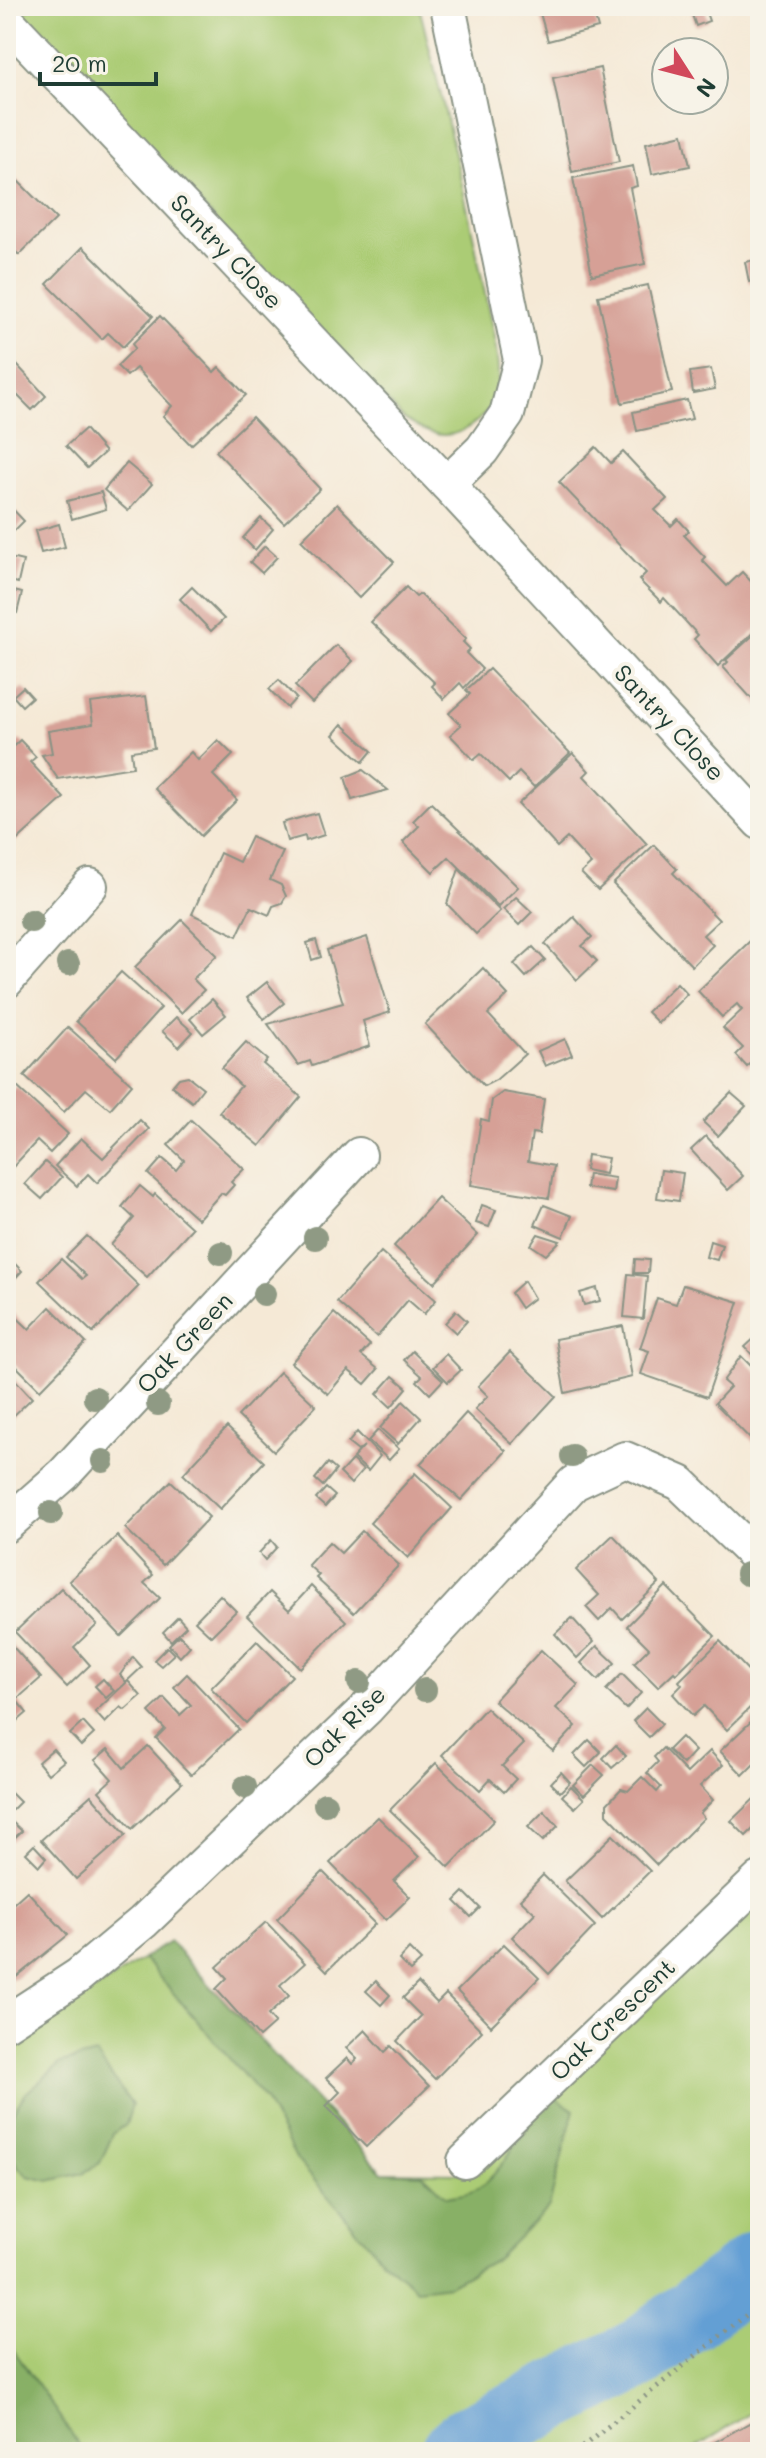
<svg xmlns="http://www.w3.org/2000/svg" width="766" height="2458" font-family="Mali,sans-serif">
<rect width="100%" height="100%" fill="#f7f3e8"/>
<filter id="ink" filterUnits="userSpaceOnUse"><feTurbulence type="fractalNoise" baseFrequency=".0125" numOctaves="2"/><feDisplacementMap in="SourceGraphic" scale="16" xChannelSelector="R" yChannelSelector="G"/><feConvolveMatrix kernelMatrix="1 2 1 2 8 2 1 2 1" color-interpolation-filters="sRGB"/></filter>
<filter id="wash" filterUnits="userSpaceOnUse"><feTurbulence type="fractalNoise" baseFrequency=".006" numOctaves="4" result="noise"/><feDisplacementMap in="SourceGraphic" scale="32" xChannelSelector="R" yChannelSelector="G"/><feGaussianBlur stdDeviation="1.8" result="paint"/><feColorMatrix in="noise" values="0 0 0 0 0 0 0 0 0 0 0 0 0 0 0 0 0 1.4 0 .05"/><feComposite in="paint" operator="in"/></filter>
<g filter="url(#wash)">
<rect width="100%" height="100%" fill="#f5e9d6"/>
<!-- green -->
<g fill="#abcc74" stroke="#658454" stroke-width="2">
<path d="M31,6H419C442,99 465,191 483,284C489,317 500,353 498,386C496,410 466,436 443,435C428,434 417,427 404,419L22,15Z"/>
<polygon points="760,1903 760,2407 689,2452 6,2452 6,2046 170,1942 382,2172 461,2173"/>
</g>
<!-- forest -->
<g fill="#88b066" stroke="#54764d" stroke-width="2">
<path d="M170,1942L382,2172L423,2174L447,2197C456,2195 470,2194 477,2189C512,2165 518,2125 555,2098L574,2110L549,2207L498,2258L449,2285L417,2289L383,2261L297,2160L265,2100L143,1958Z"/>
<polygon points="96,2054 132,2105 126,2125 113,2134 100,2163 83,2173 49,2181 28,2176 16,2165 6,2141 6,2134 8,2120 25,2094 61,2063"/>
<polygon points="6,2339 84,2452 6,2452"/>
</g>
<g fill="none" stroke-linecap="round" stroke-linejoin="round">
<!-- river -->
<polyline stroke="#639fd4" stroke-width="70" points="455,2452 467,2441 638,2354 760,2264"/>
</g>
<g id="blocks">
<!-- building -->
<g fill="#d6a096">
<polygon points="538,6 592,6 598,28 548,41"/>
<polygon points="704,7 709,21 696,26 691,12"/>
<polygon points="600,68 619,162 572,172 553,78"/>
<polygon points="683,134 690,166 652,174 646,143"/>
<polygon points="633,166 637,186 630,188 645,264 592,275 573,178"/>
<polygon points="6,169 56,219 19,255 6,242"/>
<polygon points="83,247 153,316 123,347 108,333 102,339 47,284"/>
<polygon points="760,259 760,279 749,282 745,262"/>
<polygon points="648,285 672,392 622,403 598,296"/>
<polygon points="160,316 214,372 219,367 246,395 191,445 163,416 172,406 136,368 127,376 117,366 135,348 132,344"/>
<polygon points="17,365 46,396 32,410 6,384 6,376"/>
<polygon points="711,369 715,389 693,393 690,372"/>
<polygon points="687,400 692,419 637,431 633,412"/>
<polygon points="252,417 320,489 284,523 216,451"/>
<polygon points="85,429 105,452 87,468 66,446"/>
<polygon points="596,447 611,463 623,452 653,484 667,499 655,510 671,526 678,519 689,531 684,535 705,557 702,560 727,586 742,572 760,591 758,594 760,596 760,626 718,666 694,639 698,635 664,598 661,602 639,580 646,573 559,482"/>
<polygon points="127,463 152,484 128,511 104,490"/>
<polygon points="101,492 106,509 72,519 67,501"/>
<polygon points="6,502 24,521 11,534 6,528"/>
<polygon points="337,504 394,562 359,598 301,540"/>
<polygon points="261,518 273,529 255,550 243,538"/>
<polygon points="59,524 65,547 41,553 35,531"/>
<polygon points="265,546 277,557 262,573 250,562"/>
<polygon points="6,557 23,561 18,583 6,580"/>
<polygon points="192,587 224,619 211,631 180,599"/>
<polygon points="406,587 416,597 420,594 466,639 463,642 470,649 466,653 482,669 464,688 460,683 444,699 432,686 435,683 371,622"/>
<polygon points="6,589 22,593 17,613 6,610"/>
<polygon points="760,629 760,708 723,667 728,662 726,660"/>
<polygon points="336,645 353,661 312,703 295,686"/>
<polygon points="489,669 570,753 534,787 519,772 509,782 481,754 474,760 450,735 461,725 449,713 470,694 466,690"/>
<polygon points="279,680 296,698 287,708 269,689"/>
<polygon points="23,687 32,697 22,706 13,696"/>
<polygon points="146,696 154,748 131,751 133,767 58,779 42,755 52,753 48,731 93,724 90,703"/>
<polygon points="342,724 372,751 363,762 333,735"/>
<polygon points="20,740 36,757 30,762 64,798 14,843 6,835 6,753"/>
<polygon points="218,740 233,755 213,775 237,800 201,836 154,788 191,752 198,760"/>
<polygon points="573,753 589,771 584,776 647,844 598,890 581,873 591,864 567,838 557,847 518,804"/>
<polygon points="363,770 388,790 352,800 345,777"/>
<polygon points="431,803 518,887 498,906 449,857 433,872 403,842 419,826 413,821"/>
<polygon points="317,813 324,835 306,841 305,836 287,841 282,823"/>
<polygon points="251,837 283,852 270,880 281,885 286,896 282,903 273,906 269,915 251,907 237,936 192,914 220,853 239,862"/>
<polygon points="654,845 677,869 673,873 719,920 703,935 713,945 692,966 613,884"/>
<polygon points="459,869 500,911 476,934 447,904"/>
<polygon points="516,897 532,912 519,925 503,909"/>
<polygon points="574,917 592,937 582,946 597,961 577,980 545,944"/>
<polygon points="182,920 217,955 193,979 204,990 181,1013 135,967"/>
<polygon points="367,937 390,1012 363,1021 370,1046 312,1066 310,1061 298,1065 268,1024 343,1003 327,950"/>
<polygon points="316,940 321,957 312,960 307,943"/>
<polygon points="750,941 760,952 760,1060 758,1057 747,1067 736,1055 743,1048 723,1028 742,1010 737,1004 722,1017 698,991"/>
<polygon points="533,947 545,960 526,977 514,964"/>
<polygon points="483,968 508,995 488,1014 525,1054 496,1080 484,1086 425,1024"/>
<polygon points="121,972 161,1008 116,1058 76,1021"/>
<polygon points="267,982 284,1003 264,1019 247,998"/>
<polygon points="677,983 687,994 658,1023 647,1012"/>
<polygon points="212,999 226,1015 203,1034 190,1019"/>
<polygon points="176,1017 193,1032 179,1047 162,1031"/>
<polygon points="68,1027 132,1084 110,1109 86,1089 64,1112 24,1076"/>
<polygon points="565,1039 572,1055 545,1066 538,1051"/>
<polygon points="246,1042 267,1060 263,1064 301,1097 260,1146 219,1112 241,1086 222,1068"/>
<polygon points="188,1076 203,1088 192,1102 172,1086 179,1078"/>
<polygon points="16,1086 68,1134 50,1153 37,1141 10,1170 6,1166 6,1097"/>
<polygon points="503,1092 544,1099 539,1134 532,1133 528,1161 554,1166 549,1198 471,1185 481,1119 489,1121 492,1100"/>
<polygon points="731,1093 746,1106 718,1136 703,1122"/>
<polygon points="140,1120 149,1129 97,1183 88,1174 77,1186 55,1166 81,1138 103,1158"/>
<polygon points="191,1120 244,1169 231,1182 234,1185 225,1195 221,1193 198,1219 148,1174 162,1158 176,1170 184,1160 168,1145"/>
<polygon points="706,1136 743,1176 728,1190 691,1150"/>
<polygon points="587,1155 608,1158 605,1174 585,1170"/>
<polygon points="45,1162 62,1177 42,1199 25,1184"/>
<polygon points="661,1170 683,1173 679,1201 657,1198"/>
<polygon points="588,1174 615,1178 613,1192 586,1188"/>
<polygon points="140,1186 153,1197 155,1194 192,1228 147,1277 111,1245 134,1218 122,1207"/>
<polygon points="438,1198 478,1235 434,1283 394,1246"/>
<polygon points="482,1205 496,1210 489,1227 476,1223"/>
<polygon points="544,1205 572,1216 563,1237 535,1225"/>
<polygon points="538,1234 560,1241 546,1255 531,1245"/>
<polygon points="87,1236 139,1286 93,1333 39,1281 61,1259 82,1279 86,1276 66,1257"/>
<polygon points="710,1241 722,1245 717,1260 706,1257"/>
<polygon points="381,1252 436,1300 424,1314 408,1300 377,1337 337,1302"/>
<polygon points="9,1258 22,1271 6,1288 6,1261"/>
<polygon points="635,1259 649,1260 648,1273 634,1273"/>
<polygon points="628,1274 647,1276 643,1319 624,1317"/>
<polygon points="524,1281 534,1298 521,1308 511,1293"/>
<polygon points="683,1285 739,1302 707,1397 641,1374 649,1351 640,1348 657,1298 676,1304"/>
<polygon points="597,1288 600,1301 584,1305 580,1293"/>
<polygon points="6,1307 29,1329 50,1307 86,1343 40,1390 6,1356 6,1350 14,1343 6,1335"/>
<polygon points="456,1311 467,1321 456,1333 445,1323"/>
<polygon points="334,1313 370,1345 361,1355 378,1369 365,1384 348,1370 328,1394 291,1363"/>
<polygon points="623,1326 632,1377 565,1393 555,1339"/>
<polygon points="756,1337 760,1341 760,1356 756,1359 745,1347"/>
<polygon points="412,1351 443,1380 430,1394 417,1381 422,1376 404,1360"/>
<polygon points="510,1352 556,1396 512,1444 475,1409 488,1396 478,1386"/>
<polygon points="446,1354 461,1370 448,1382 433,1367"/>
<polygon points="741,1356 760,1375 760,1449 715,1403 730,1387 723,1381"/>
<polygon points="6,1370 32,1398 6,1423"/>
<polygon points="280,1372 316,1406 274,1451 238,1416"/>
<polygon points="393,1376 407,1388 391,1407 377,1394"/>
<polygon points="403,1401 421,1418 398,1444 380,1428"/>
<polygon points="466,1413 506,1451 461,1500 420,1464"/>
<polygon points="227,1427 264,1462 220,1509 183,1474"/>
<polygon points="378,1430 399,1449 389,1460 368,1441"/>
<polygon points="357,1432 380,1456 368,1471 353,1458 364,1446 358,1451 348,1443"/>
<polygon points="352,1460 363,1470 351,1484 340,1473"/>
<polygon points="328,1463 336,1470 323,1486 315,1479"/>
<polygon points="415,1473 452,1508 408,1558 370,1523"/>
<polygon points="171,1481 209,1517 163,1565 125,1528"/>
<polygon points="326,1488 335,1496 325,1507 316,1499"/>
<polygon points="362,1531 399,1565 354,1613 316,1578 319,1575 308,1565 329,1542 341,1553"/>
<polygon points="613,1535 659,1583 622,1619 612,1608 599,1621 586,1607 599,1595 576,1570"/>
<polygon points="117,1536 153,1575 144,1583 160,1598 121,1636 69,1581"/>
<polygon points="271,1540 277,1547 265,1560 259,1553"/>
<polygon points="311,1586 346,1621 300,1668 247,1616 270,1592 289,1610"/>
<polygon points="666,1586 715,1636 676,1674 674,1672 658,1687 634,1663 649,1648 627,1626"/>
<polygon points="61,1588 97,1625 74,1647 90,1665 67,1687 15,1632"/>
<polygon points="220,1595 236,1611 211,1636 195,1621"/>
<polygon points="178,1617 186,1626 171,1641 163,1632"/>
<polygon points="572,1618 594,1642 577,1658 555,1634"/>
<polygon points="179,1635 190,1646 180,1657 169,1645"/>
<polygon points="6,1639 41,1678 16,1700 27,1713 14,1724 6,1715"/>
<polygon points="257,1641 292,1676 246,1723 211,1688"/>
<polygon points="720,1641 760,1683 760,1698 727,1730 704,1706 693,1716 673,1694 682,1685 679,1681"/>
<polygon points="597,1646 615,1663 598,1680 581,1663"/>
<polygon points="167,1647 174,1654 161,1666 154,1660"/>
<polygon points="541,1650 578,1685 556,1708 576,1726 553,1751 494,1701"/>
<polygon points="133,1657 142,1667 126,1682 120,1675"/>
<polygon points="187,1674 239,1729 191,1775 156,1738 165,1729 149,1712 164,1698 180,1715 191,1705 174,1687"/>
<polygon points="622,1674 641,1693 626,1709 606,1690"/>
<polygon points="103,1679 114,1691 106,1698 95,1686"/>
<polygon points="128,1681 141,1696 125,1710 121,1707 105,1723 95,1712"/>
<polygon points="486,1708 524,1744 502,1766 516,1779 504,1792 490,1779 480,1790 442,1755"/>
<polygon points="646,1708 662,1724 649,1737 633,1721"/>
<polygon points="760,1713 760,1758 743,1775 720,1751"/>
<polygon points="83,1722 94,1734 81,1746 70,1734"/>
<polygon points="681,1737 695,1751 683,1764 668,1750"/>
<polygon points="589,1740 601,1752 586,1767 574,1755"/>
<polygon points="616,1745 626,1756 612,1768 603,1758"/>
<polygon points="148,1746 182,1783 132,1829 99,1791 112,1779 95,1760 108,1749 124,1768"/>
<polygon points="663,1748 687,1773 710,1751 723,1765 700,1786 713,1800 700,1813 704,1818 657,1865 607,1814 607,1804 621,1789 628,1791 642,1777 657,1792 661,1787 647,1773 658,1762 654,1757"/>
<polygon points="53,1749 64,1761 48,1774 38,1762"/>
<polygon points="436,1763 494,1820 449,1867 390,1810"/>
<polygon points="593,1765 604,1775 584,1795 573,1785"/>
<polygon points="561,1772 570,1782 560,1792 551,1783"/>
<polygon points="571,1786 584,1799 575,1808 562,1796"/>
<polygon points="9,1791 20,1802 9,1813 6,1811 6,1793"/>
<polygon points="760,1793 760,1822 746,1836 731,1821"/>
<polygon points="91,1795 126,1835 76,1879 41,1840"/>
<polygon points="544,1811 558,1826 543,1841 528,1827"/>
<polygon points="378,1817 419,1857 394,1881 410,1897 386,1920 330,1863"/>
<polygon points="11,1821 22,1831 11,1841 6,1835 6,1825"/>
<polygon points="613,1835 650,1871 602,1919 565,1881"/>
<polygon points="34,1845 46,1858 39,1866 26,1853"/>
<polygon points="323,1872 375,1924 327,1971 277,1919"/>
<polygon points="543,1875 595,1926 549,1974 512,1937 535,1913 520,1899"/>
<polygon points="27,1891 68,1935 15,1978 6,1980 6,1910"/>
<polygon points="464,1892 480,1908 471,1917 455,1901"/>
<polygon points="266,1922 305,1963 280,1985 289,1996 268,2015 275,2023 259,2037 216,1989 227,1978 217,1967"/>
<polygon points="504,1944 539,1978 491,2026 457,1991"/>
<polygon points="409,1949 421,1961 410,1971 399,1960"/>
<polygon points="376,1981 390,1995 381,2005 366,1991"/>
<polygon points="418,1983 437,2003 446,1994 482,2031 435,2079 397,2041 421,2016 403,1998"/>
<polygon points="365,2030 385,2052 391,2046 429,2086 366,2147 326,2106 340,2092 326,2078 347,2058 352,2064 357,2059 346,2048"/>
<polygon points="760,2417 760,2452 709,2452 706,2447"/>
</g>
</g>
</g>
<g filter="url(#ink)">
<use href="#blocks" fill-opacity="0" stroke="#8a9385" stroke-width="2"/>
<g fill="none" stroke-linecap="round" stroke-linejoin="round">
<!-- minor casing -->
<g stroke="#8a9385" stroke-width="38">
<g id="minor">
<polyline points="6,20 447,484 760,822"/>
<polyline points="447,484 482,450 507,414 521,360 448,6"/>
<polyline points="6,981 90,886"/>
<polyline points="6,1525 64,1474 359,1155"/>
<polyline points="6,2023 78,1976 143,1922 367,1708 574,1483 625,1459 680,1483 760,1560"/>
<polyline points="465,2161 760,1879"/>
</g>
</g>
<!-- path -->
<polyline stroke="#8a9385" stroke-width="5" stroke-dasharray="2 6" stroke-linecap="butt" points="576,2452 760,2304"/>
<!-- minor -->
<use href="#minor" stroke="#fff" stroke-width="34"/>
</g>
<!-- trees -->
<g fill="#8f9a84">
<circle cx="31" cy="921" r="12"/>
<circle cx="68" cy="964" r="12"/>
<circle cx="315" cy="1238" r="12"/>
<circle cx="221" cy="1253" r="12"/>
<circle cx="264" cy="1294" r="12"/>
<circle cx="95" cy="1398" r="12"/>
<circle cx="158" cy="1404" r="12"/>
<circle cx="572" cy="1456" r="12"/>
<circle cx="103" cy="1461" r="12"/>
<circle cx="51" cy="1513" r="12"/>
<circle cx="747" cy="1574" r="12"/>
<circle cx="359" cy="1682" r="12"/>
<circle cx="425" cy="1690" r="12"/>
<circle cx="245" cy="1787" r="12"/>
<circle cx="325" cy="1804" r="12"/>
</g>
</g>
<g text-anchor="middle" stroke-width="8" stroke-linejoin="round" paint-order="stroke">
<!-- street labels -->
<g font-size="24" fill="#1f3d34" stroke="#f7f3e8">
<text transform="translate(226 252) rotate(46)" y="8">Santry Close</text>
<text transform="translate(669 723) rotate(47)" y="8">Santry Close</text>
<text transform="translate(185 1343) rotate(-47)" y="8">Oak Green</text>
<text transform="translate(345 1727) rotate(-45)" y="8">Oak Rise</text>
<text transform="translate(613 2020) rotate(-44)" y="8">Oak Crescent</text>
</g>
</g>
<!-- margin -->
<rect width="766" height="2458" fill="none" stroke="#f7f3e8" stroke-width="32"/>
<!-- north arrow -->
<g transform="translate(690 76) rotate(126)"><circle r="38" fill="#f7f3e8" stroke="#a1aaa0" stroke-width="2"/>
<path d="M0-6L14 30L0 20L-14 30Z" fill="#d1495b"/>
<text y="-12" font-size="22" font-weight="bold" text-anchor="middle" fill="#1f3d34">N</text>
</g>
<!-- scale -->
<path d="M40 72v12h116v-12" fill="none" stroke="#1f3d34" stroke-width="4"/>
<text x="52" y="72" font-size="24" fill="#1f3d34" stroke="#f7f3e8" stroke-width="6" paint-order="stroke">20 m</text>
</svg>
